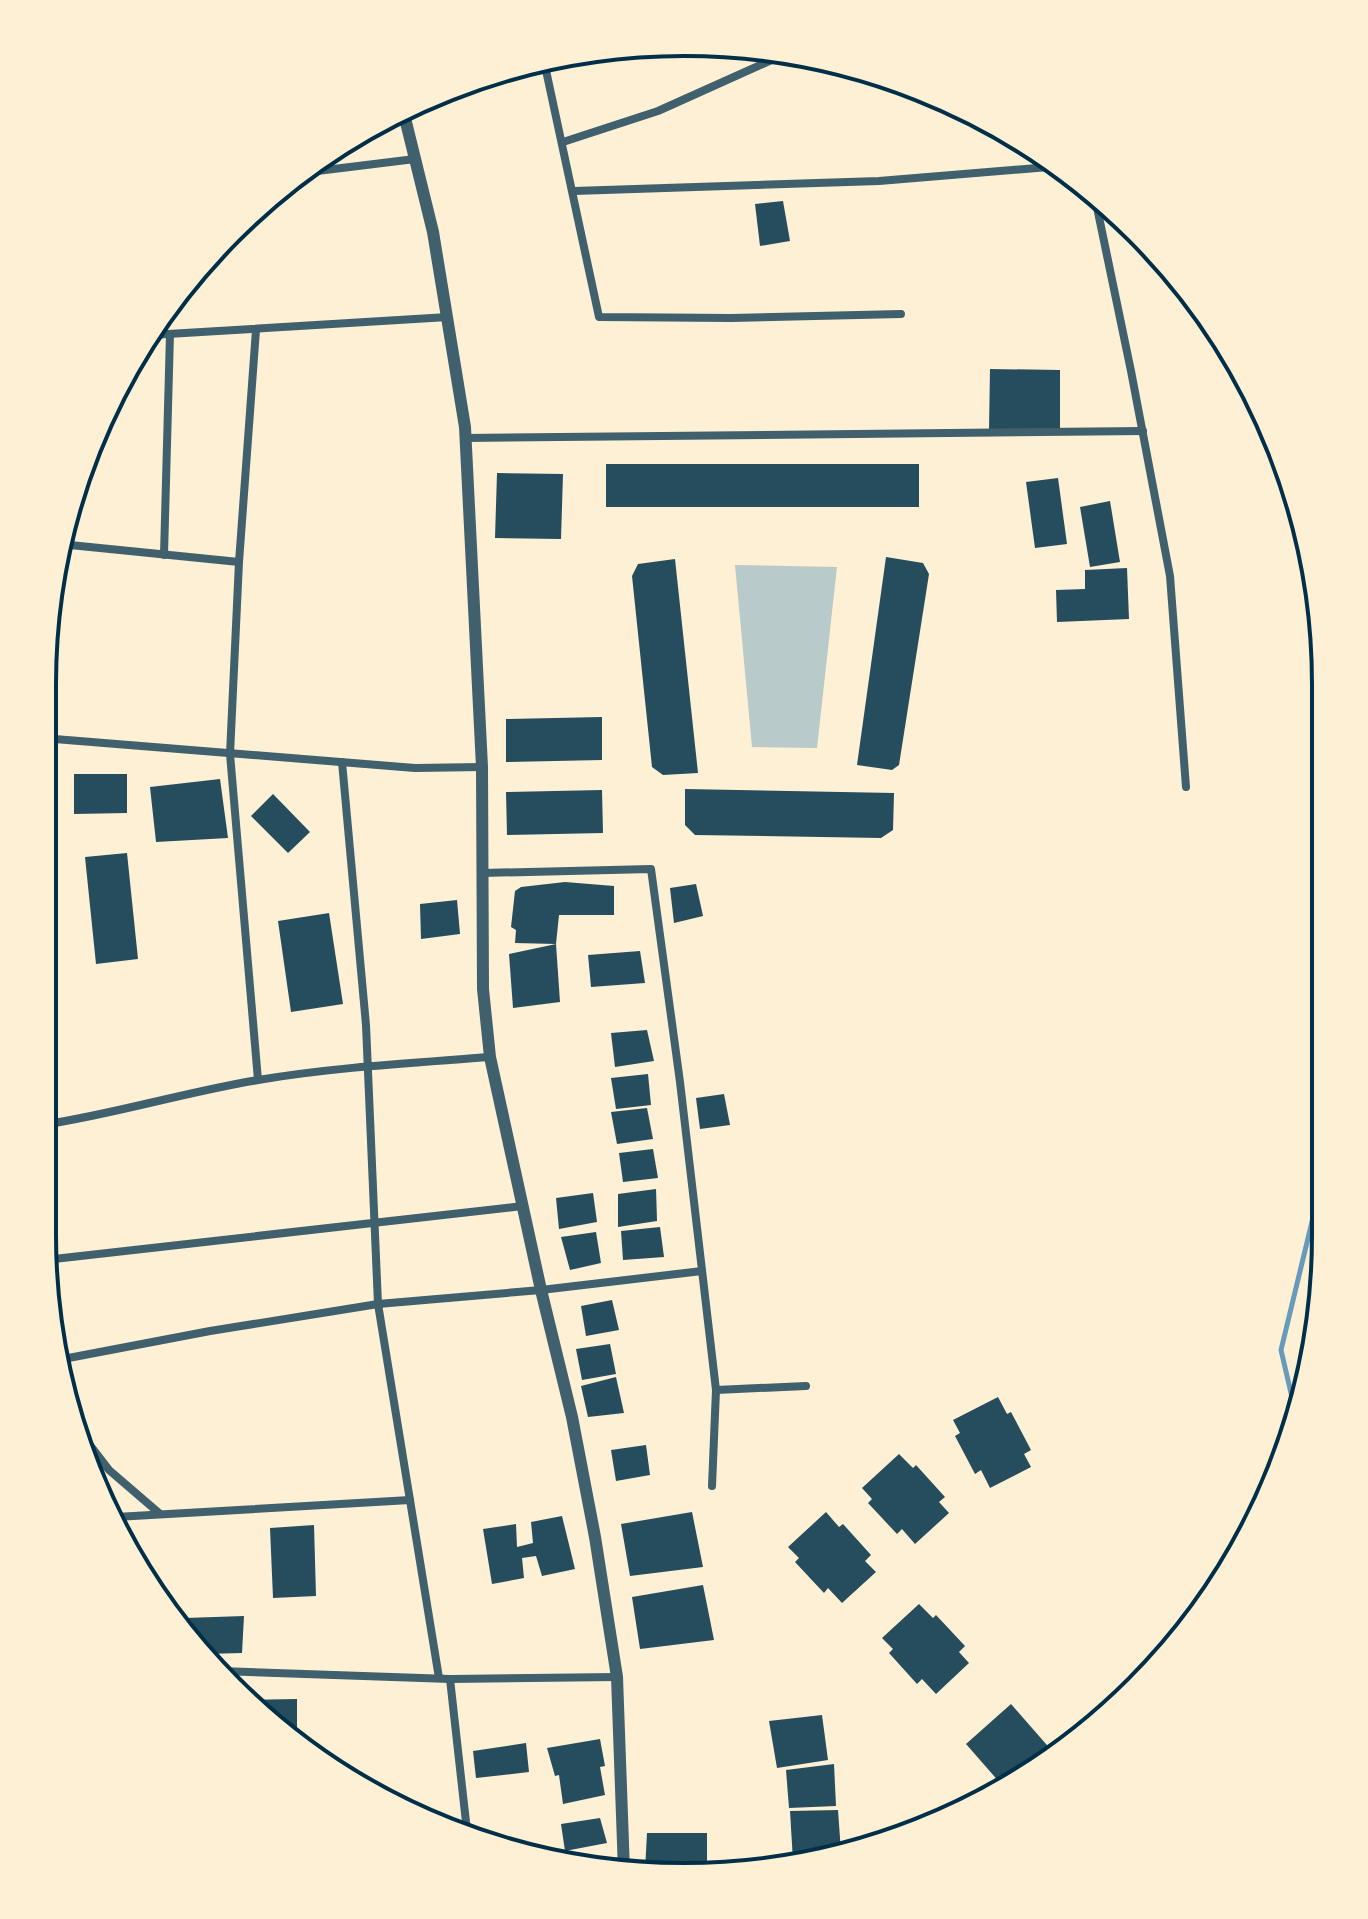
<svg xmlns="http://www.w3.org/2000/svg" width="1368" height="1919" font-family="Mulish,sans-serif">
<rect width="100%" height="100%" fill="#fdf0d5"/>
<!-- green -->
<polygon fill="#b9caca" points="735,565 837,567 817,748 752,747"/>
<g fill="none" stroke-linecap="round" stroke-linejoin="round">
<!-- stream -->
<polyline stroke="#669bbc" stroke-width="5" points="1297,1419 1281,1350 1324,1172"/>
</g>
<!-- building -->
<g fill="#264d5e">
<polygon points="783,201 790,241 760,246 755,204"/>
<polygon points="990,369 1060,370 1060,431 989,430"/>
<rect x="606" y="464" width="313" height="43"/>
<polygon points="497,473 563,474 561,539 495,538"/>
<polygon points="1058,478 1067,544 1035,548 1026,482"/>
<polygon points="1110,501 1120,562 1090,567 1080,507"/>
<polygon points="886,557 923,563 929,574 899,765 892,770 857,765"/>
<polygon points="675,559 698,773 663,775 652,767 632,576 638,564"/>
<polygon points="1127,568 1129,619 1057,622 1056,590 1085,589 1085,570"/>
<polygon points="602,717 602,760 506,762 506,719"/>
<polygon points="74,774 127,774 127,813 74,814"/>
<polygon points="220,779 228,838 156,842 150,787"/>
<polygon points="685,789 894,793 893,830 881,838 695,835 685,825"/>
<polygon points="602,790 603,833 507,835 506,792"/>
<polygon points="273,794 310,832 288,853 251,816"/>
<polygon points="127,853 138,959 96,964 85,857"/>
<polygon points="565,882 614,886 614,915 559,915 556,944 515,943 516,930 511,927 515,891 521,887"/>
<polygon points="696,884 703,916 674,923 670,888"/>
<polygon points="457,900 460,934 421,939 420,904"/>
<polygon points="329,913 343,1004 291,1012 278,921"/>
<polygon points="556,944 560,1002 513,1008 509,954"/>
<polygon points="640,951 645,983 591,987 588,955"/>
<polygon points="647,1030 654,1061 615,1067 611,1033"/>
<polygon points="648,1074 651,1105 616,1109 611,1078"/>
<polygon points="724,1094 730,1125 700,1129 696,1098"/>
<polygon points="647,1108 653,1139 617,1144 611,1112"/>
<polygon points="653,1149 658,1178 623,1182 619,1153"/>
<polygon points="656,1189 657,1221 618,1227 618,1194"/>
<polygon points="593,1193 597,1222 559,1229 556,1198"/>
<polygon points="660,1227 664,1257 623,1260 621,1231"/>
<polygon points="596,1232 601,1263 570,1270 561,1237"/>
<polygon points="612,1300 619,1330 586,1336 581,1306"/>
<polygon points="610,1344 616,1374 582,1380 576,1349"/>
<polygon points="616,1377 624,1413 588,1417 581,1386"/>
<polygon points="998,1397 1007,1414 1011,1412 1031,1450 1024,1454 1031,1467 990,1488 981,1470 975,1474 955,1436 960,1433 953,1420"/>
<polygon points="646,1445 650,1475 616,1481 611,1450"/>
<polygon points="899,1454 913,1468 916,1465 945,1497 939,1502 949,1513 915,1544 902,1529 897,1534 868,1503 872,1499 862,1488"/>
<polygon points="692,1512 703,1567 630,1576 621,1524"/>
<polygon points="826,1512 839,1527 843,1524 871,1555 865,1561 876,1572 842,1603 828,1588 824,1593 795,1562 799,1558 788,1547"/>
<polygon points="562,1516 575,1569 542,1576 536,1556 522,1558 524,1578 492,1584 483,1529 516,1524 517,1547 533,1543 531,1522"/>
<polygon points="314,1525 316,1596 273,1598 270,1528"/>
<polygon points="703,1585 714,1640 640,1649 632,1597"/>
<polygon points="919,1604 933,1618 936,1615 965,1646 959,1652 969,1663 936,1694 922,1679 917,1684 889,1653 893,1649 882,1638"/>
<polygon points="244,1616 242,1653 205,1654 186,1632 185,1618"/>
<polygon points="297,1699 297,1742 261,1718 245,1700"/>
<polygon points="1011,1704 1053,1752 1001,1784 966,1744"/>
<polygon points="822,1715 828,1760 777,1768 769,1721"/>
<polygon points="600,1739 605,1766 600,1767 605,1795 563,1804 559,1775 555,1776 547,1748"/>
<polygon points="526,1743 529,1772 476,1778 473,1751"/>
<polygon points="834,1764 836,1806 789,1808 786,1770"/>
<polygon points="838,1810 841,1852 812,1860 793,1861 790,1811"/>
<polygon points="600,1818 607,1843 565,1851 561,1824"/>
<polygon points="647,1833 707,1833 707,1872 645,1871"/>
</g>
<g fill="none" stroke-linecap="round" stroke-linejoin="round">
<!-- minor -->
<g stroke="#3f606c" stroke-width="8">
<polyline points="544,61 599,317 731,318 901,314"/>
<polyline points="563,142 658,111 787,53"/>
<polyline points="301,173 415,159"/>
<polyline points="574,191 879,181 1061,166"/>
<polyline points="1094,193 1131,371 1170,576 1186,787"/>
<polyline points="256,330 239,562 230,754 258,1080"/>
<polyline points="151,335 448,317"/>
<polyline points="465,438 1143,431"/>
<polyline points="60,544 239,562"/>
<polyline points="164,555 170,334"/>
<polyline points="42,738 415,768 482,767"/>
<polyline points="342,762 366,1025 378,1304 439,1678"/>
<polyline points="483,873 651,869 680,1082 716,1390 712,1486"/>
<path d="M42,1125C115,1114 185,1092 258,1080C335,1067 413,1063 490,1057"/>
<polyline points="45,1260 523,1206"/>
<polyline points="58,1360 210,1331 378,1304 541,1290 702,1271"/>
<polyline points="716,1390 806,1386"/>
<polyline points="76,1427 109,1470 159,1513"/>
<polyline points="116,1517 410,1500"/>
<polyline points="220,1671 450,1679 617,1677"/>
<polyline points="450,1679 467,1831"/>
</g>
<!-- tertiary -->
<polyline stroke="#3f606c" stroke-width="12" points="403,110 433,232 465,427 482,767 483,989 490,1057 541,1290 572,1417 595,1537 617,1677 624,1871"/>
</g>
<!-- crop -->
<path d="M0 0H1368V1919H0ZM684 56H684A628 628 0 0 1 1312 684V1235A628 628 0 0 1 684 1863H684A628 628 0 0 1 56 1235V684A628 628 0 0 1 684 56Z" fill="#fdf0d5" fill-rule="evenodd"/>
<path fill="none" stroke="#003049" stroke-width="4" d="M684 56H684A628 628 0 0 1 1312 684V1235A628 628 0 0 1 684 1863H684A628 628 0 0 1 56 1235V684A628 628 0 0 1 684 56Z"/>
</svg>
